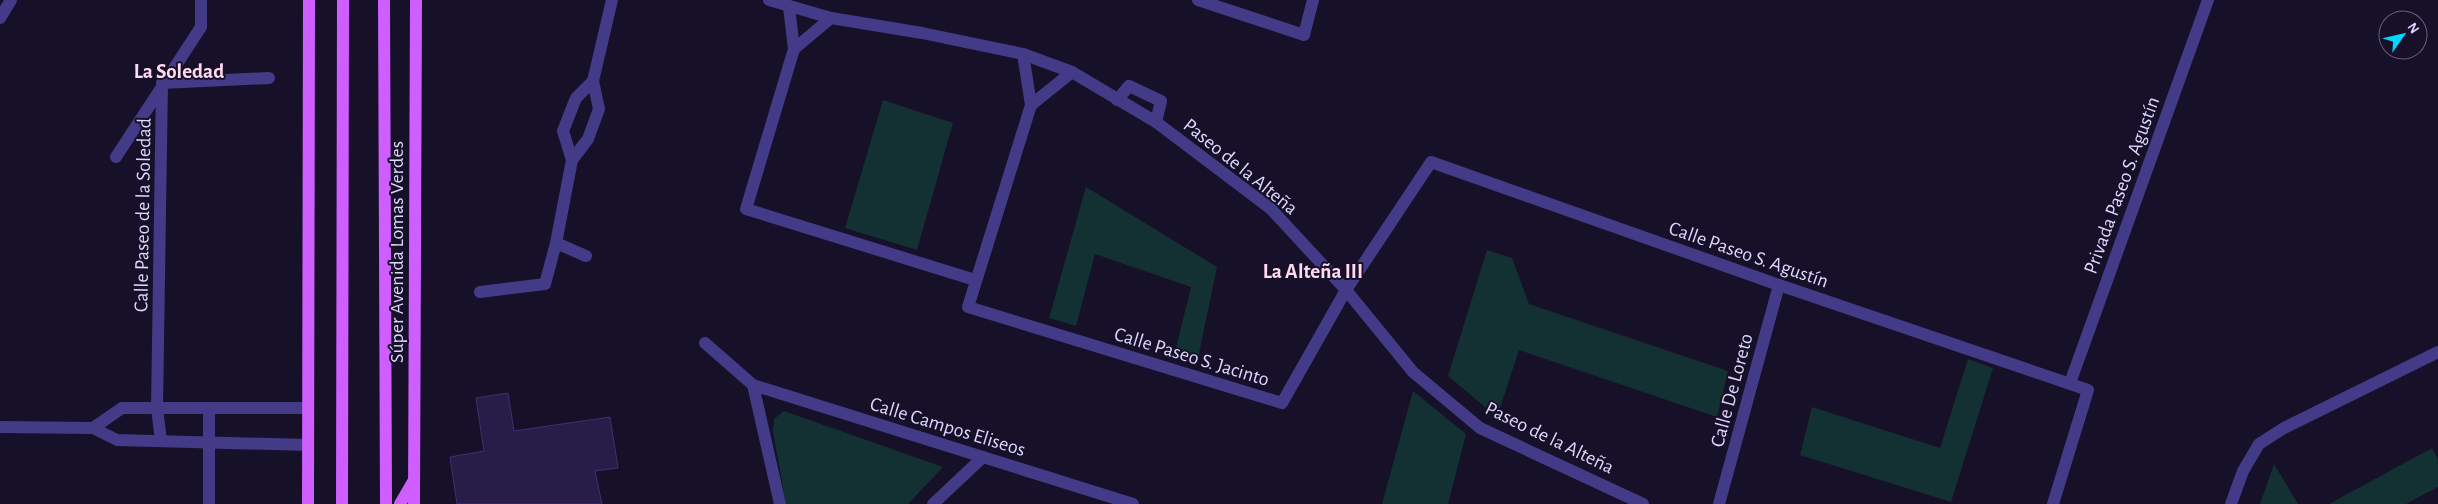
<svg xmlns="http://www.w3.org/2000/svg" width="2438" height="504" font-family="'Alegreya Sans',sans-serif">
<rect width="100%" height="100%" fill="#161028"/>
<!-- green -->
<g fill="#133132">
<polygon points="883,100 953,123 917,250 845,228"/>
<polygon points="1086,187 1217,267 1197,363 1174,356 1191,287 1095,254 1076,326 1049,318"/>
<polygon points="1487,250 1512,258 1529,304 1728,371 1717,417 1519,350 1497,417 1448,376"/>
<polygon points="1968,359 1993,368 1951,502 1800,455 1812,407 1940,448"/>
<polygon points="1413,391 1466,434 1448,504 1382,504"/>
<polygon points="784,411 943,467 908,504 786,504 773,432 774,419"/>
<polygon points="2432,448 2438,460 2438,487 2406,504 2329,504"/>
<polygon points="2274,464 2298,504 2260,504"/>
</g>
<!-- building -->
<polygon fill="#281c49" stroke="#412e75" points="508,393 514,431 610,417 618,468 595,471 602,504 457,504 450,457 484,451 476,398"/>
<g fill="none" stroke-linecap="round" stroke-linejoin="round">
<!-- minor -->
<g stroke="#433b87" stroke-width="12">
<polyline points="769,0 831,18 922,33 1023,54 1072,72 1156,122 1271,209 1346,290 1413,372 1480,428 1643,504"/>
<polyline points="1198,0 1304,35 1313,0"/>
<polyline points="789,7 794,49 746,209 975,280"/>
<polyline points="0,18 11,0"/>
<polyline points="794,49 831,18"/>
<polyline points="1023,54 1031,105 968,307 1282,403 1346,290 1431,162 1779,285 2088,390 2053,504"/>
<polyline points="162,83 269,78"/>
<polyline points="1117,100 1129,86 1161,101 1156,122"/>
<polyline points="1031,105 1072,72"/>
<polyline points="116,157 201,27 201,0"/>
<polyline points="572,160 588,139 599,109 593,81 612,0"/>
<polyline points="586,256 556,243 572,160 563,131 576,98 593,81"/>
<polyline points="480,292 545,284 556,243"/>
<polyline points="705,343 753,385 1133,504"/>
<polyline points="2070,383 2208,0"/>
<polyline points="753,385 780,504"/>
<polyline points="0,427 93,428 117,440 308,445"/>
<polyline points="93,428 122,408 307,408"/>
<polyline points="161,441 157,408 162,83"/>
<polyline points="209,504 209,410"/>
<polyline points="933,504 983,457"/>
<polyline points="1719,504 1779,285"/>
<polyline points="2231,504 2243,471 2259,444 2284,428 2438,352"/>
</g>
<!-- major -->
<g stroke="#ce5eff" stroke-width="12">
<polyline points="384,0 386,504"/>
<polyline points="308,504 309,0"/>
<polyline points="342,504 343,0"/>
<polyline points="400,504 414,480"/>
<polyline points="414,504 416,0"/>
</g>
</g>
<g text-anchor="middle" stroke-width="4" stroke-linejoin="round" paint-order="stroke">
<!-- street labels -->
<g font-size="20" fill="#ded7ff" stroke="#161028">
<text transform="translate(1241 166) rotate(39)" y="7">Paseo de la Alteña</text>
<text transform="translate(2121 185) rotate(-70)" y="7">Privada Paseo S. Agustín</text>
<text transform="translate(142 215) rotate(-89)" y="7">Calle Paseo de la Soledad</text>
<text transform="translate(396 252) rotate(-90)" y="7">Súper Avenida Lomas Verdes</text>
<text transform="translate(1749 254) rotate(19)" y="7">Calle Paseo S. Agustín</text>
<text transform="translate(1192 356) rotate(17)" y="7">Calle Paseo S. Jacinto</text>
<text transform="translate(1731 390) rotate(-75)" y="7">Calle De Loreto</text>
<text transform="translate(948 426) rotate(17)" y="7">Calle Campos Eliseos</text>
<text transform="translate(1550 437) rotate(26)" y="7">Paseo de la Alteña</text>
</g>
<!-- neighbourhood labels -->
<g font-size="21" font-weight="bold" fill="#ffd9ef" stroke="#161028">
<text x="179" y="78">La Soledad</text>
<text x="1313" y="278">La Alteña III</text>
</g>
</g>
<!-- north arrow -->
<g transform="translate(2403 35) rotate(56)"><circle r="24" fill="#161028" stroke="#66607e"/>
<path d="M0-4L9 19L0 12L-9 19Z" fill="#03d5ff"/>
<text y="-8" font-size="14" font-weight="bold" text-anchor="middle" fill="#ded7ff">N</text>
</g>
</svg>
